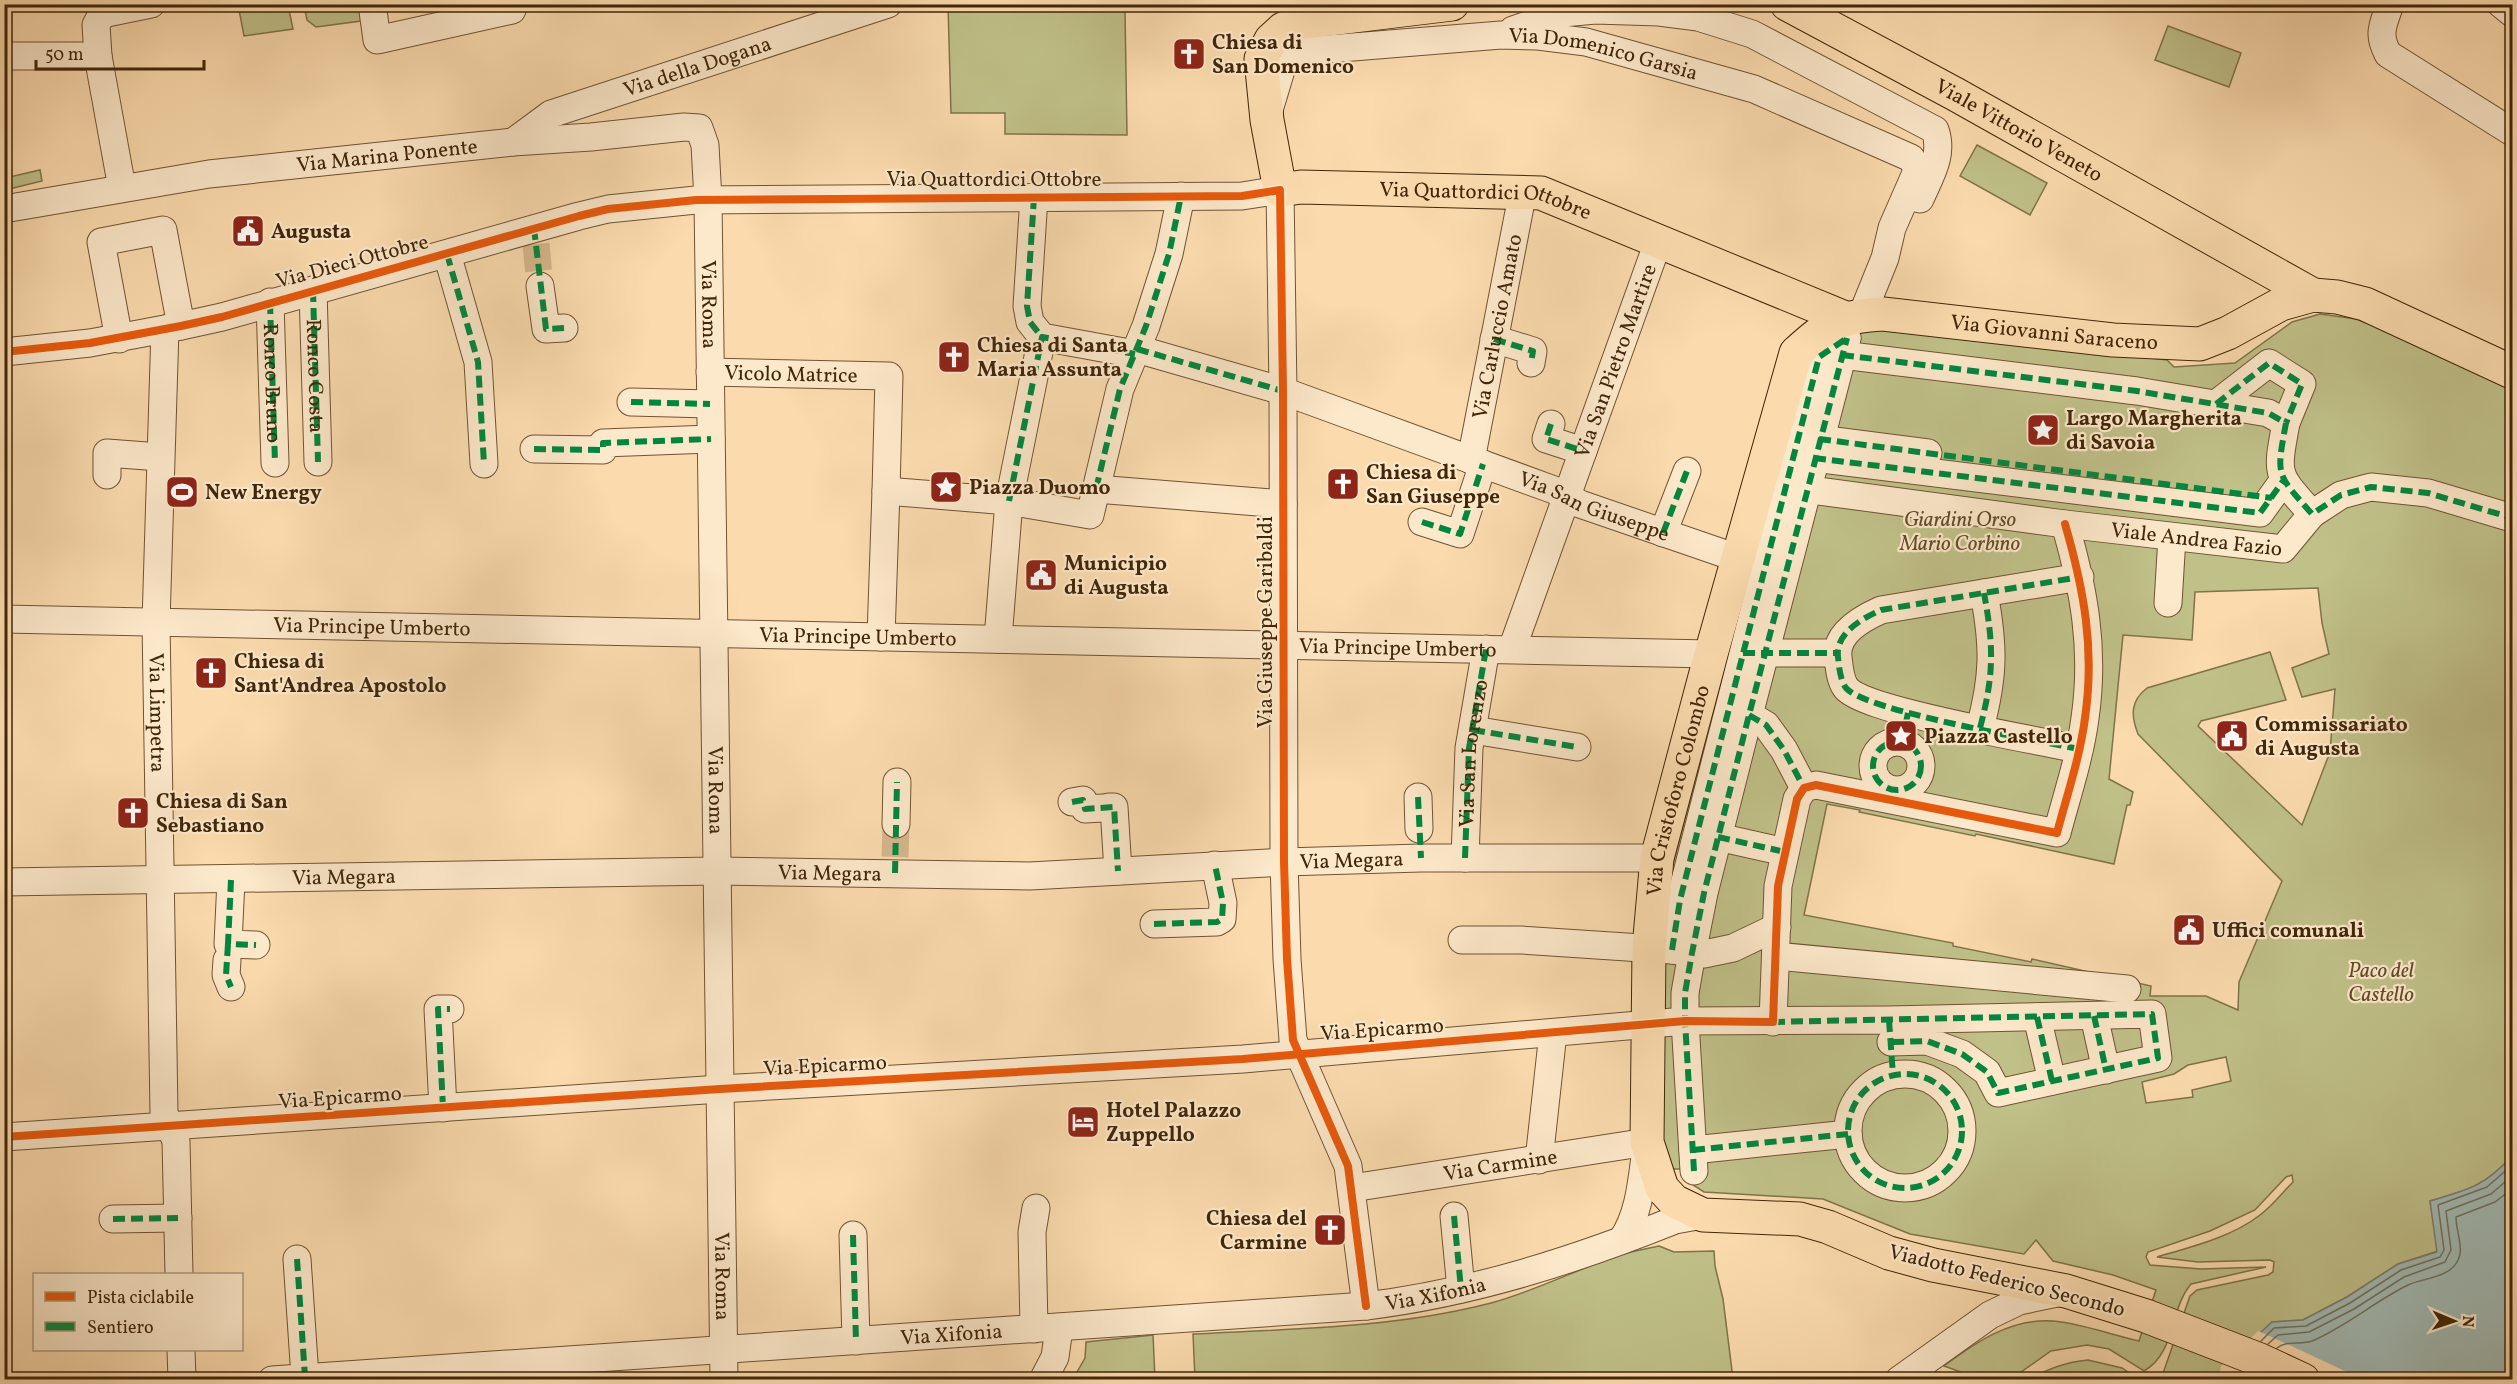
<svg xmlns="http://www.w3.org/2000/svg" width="2517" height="1384" font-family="Vollkorn,serif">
<rect width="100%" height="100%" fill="#fbdbae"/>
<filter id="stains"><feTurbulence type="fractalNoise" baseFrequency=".00333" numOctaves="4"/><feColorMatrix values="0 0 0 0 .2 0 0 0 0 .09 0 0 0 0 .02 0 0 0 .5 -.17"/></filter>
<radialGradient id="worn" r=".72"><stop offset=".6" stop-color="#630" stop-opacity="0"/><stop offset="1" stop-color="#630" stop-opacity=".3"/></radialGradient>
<!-- green -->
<g fill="#c0c089" stroke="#807349" stroke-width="1.5" fill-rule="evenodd">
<polygon points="256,5 288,5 293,29 244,36 239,10"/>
<polygon points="304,5 363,5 361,21 316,27 307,20"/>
<polygon points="948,5 1159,5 1159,11 1125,11 1127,135 1005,134 1005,113 951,113"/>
<polygon points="2168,26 2241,53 2229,87 2155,60"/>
<polygon points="1977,145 2047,183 2030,215 1960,176"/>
<polygon points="40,170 42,181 5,190 5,178"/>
<path d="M2320,314L2356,319L2385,330L2512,389V1156C2485,1186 2468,1190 2430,1201L2438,1251L2398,1264L2347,1297L2303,1320L2272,1322L2222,1376V1379H2161L2190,1296L2197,1290L2268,1275L2273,1272L2274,1262L2270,1260L2198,1262L2157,1257C2191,1247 2232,1237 2260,1215C2272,1206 2282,1193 2293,1182L2292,1175L2286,1177L2255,1210L2210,1231L2148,1252L2146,1257L2150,1265L2201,1269L2266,1267L2191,1284C2169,1310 2176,1353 2144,1371L2109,1349L2087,1345L2051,1351L2011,1379H1980L1944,1366C1976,1342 2011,1318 2053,1321C2080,1323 2112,1335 2139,1341L2156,1290L2113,1275L2053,1261L2036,1240L2024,1254L1910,1234L1823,1199L1704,1192L1690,1183L1684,1169H1667L1662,1149L1656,1036L1671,872L1804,363L1861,325L2167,360L2174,367L2235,363L2292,322ZM2318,588L2322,623L2329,654L2292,668L2302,697L2335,689L2330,752L2302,825L2198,726L2201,721L2286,700L2270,652L2147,688C2130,701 2131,716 2138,734L2282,881L2239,982L2238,1010L2206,996H2150L2151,986L2032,959L2031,962L1953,946V943L1804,915L1827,804L1860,810L1859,812L1975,836L1976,834L2114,864L2127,805H2130L2133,792L2109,779L2123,635L2192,640L2195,592ZM2226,1057L2231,1081L2192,1090L2193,1097L2146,1103L2142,1082L2174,1074L2188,1065Z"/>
<path d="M1659,1246L1674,1252L1714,1251L1715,1266L1723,1299L1733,1379H1195L1193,1334C1292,1329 1395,1328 1491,1303C1535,1291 1576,1270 1619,1255C1632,1251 1646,1249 1659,1246Z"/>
<polygon points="1153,1335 1155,1379 1073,1379 1085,1358 1086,1342"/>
<path d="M2088,1360L2122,1368L2138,1379H2029C2049,1369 2065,1362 2088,1360Z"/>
</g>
<!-- water -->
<path fill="#a1b9b3" stroke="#7b7e6f" stroke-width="1.5" d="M2512,1156V1379L2222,1380L2223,1367L2272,1322L2303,1320L2347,1297L2398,1264L2437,1252L2430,1201C2468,1190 2485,1186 2512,1156Z"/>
<!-- pier -->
<polygon fill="#fbdbae" points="2258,1331 2274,1338 2362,1379 2230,1380 2219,1375 2221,1366"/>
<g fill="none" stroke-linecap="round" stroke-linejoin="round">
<!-- shore -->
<g stroke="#71705e" stroke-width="1.5">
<polyline points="2261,1341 2274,1328 2306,1326 2350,1303 2401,1270 2440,1257 2444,1250 2438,1205 2487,1187 2512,1165"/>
<polyline points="2268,1344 2278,1335 2309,1332 2354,1309 2404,1277 2445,1262 2451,1250 2446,1211 2491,1194 2512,1176"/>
<path d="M2277,1348C2286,1340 2301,1345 2312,1341C2347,1326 2375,1301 2408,1285C2423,1278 2448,1278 2457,1262C2465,1249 2456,1232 2456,1217L2495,1202L2512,1189"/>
</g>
<!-- minor-tunnel -->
<g stroke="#d6b78d" stroke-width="27" stroke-dasharray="27 14" stroke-linecap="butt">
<polyline points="536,244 540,286"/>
<polyline points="895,857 896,824"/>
</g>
<!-- minor casing -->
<g stroke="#705332" stroke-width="29">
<g id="minor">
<polyline points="372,4 377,40 512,10 511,4"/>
<path d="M2390,4C2383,26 2377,33 2388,54L2512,132"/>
<polyline points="2501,4 2512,13"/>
<path d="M1513,30L1563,13L1595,10L1659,12L1698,17L1752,34L1935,130C1944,155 1930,176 1920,199"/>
<polyline points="4,56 98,56 122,188"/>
<polyline points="98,56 96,25 102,14 151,4"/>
<path id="s1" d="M1269,110L1284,60L1291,52L1501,35L1538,36L1586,42L1754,89L1911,158L1916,166V173L1892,228L1885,258L1862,315"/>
<path id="s2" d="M513,142L551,114L888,4"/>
<polyline points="1034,197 1027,306 1030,322 1042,337"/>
<path id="s3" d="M4,209L209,174L513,142L591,137L684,127L699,128L705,145L708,200L724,1380"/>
<polyline points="447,254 478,362 484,464"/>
<polyline points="540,286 546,329 564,328"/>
<path id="s4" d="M313,290L318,462"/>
<polyline points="270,302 275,463"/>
<path id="s5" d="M165,329L156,622L164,1113L176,1141L179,1274"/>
<polyline points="119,339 101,242 163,230 181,326"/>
<polyline points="1494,339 1533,351 1531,363"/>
<path id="s6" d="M1137,349L1283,391L1554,490L1580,504L1737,558"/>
<polyline points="4,352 90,343 181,326 222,317 579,216 608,209 696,200 1242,196 1280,190 1283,391 1284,862 1287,959 1293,1040 1348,1166 1366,1306"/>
<polyline points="1135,354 1042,337 1009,501 1090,515 1120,389 1146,326 1169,254 1181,196"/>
<path d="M1842,355L2137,391L2268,413L2286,423C2276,477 2276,473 2312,514"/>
<path id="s7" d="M710,372L889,376L886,491"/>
<polyline points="631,402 710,404"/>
<polyline points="2216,404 2269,363 2302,384 2286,423"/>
<polyline points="1551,424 1546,439 1583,451"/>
<polyline points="1819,439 1928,453"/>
<polyline points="534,449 603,450 603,443 711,439"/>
<polyline points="1814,458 2260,513 2283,481"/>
<path id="s8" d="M1471,460L1523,191"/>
<polyline points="107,475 107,453 160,457"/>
<path id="s9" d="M1759,483L2065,524L2283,549L2312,514L2341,495L2371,487L2428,493L2512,518"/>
<polyline points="1096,489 1283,504"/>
<polyline points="1422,522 1460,534 1483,464"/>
<polyline points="1663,533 1687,471"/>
<polyline points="2168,603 2172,537"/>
<path id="s10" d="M4,619L1711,654"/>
<polyline points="881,637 886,491 1009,501 998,639"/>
<path id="s11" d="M1512,649L1658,242"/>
<polyline points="1748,653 1837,653"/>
<polyline points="1749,715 1766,725 1784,750 1804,788"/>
<path d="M1980,728C1994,675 1994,647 1984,593"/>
<polyline points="1473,730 1577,747"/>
<circle cx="1897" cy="766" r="24"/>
<path d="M2079,749C2040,741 1865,711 1846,688C1840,680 1839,666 1838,657C1835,633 1863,618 1881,610L2080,577"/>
<polyline points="1418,797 1419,829"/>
<polyline points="1072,802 1083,800 1085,809 1103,808"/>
<polyline points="1109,807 1114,807 1118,871"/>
<polyline points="896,824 897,782"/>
<polyline points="1718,837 1785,852"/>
<polyline points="1465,858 1469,748 1486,649"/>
<polyline points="231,880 228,944 256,945"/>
<path id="s12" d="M4,882L717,871L1030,876L1284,862L1421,858H1657"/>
<polyline points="1154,924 1217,922 1222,919 1223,903 1215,865"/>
<polyline points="1462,940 1521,940 1672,950 1704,954 1733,948 1777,927"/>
<polyline points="1672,950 1680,900 1819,357 1847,338"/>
<polyline points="1776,956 2127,989"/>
<polyline points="227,960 226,975 231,987"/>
<polyline points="2094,1016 2106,1070"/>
<polyline points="2037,1017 2052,1081"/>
<path d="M1773,1022L1778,886L1797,799L1804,788L1816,785L2057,833C2067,795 2080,757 2085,718C2095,649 2084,590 2065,524"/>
<circle cx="1905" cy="1131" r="57"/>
<polyline points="443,1108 438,1009 450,1009"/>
<polyline points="4,1137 720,1089 1243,1059 1685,1021 1889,1020 2152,1014 2158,1058 1998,1093 1987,1072 1962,1054 1927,1041 1891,1042"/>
<polyline points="1693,1150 1848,1134"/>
<polyline points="1539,1160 1553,1033"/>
<polyline points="1694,1171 1685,1021 1685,993 1692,953 1704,893 1749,715 1847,338"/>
<path id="s13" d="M1352,1188L1647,1142C1642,1175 1641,1212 1622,1240"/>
<polyline points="1454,1216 1461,1289"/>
<polyline points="113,1219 178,1218"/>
<polyline points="853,1235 856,1341"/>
<polyline points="297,1259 305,1377"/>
<polyline points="1034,1329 1032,1232 1036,1208"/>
<polyline points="181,1350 182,1380"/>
<path id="s14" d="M272,1380L1366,1306C1473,1293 1575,1260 1675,1220L1703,1215"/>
<polyline points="1043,1380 1055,1357 1059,1328"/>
<polyline points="1899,1380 1990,1315 2019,1301 2062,1292"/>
</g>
</g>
<!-- major casing -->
<g stroke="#412609" stroke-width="35">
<g id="major">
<path id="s15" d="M1452,4L1296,23L1283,29L1271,40L1261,59L1267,120L1280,190L1301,187L1541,193L1845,318"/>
<path id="s16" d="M1787,4L1955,94L2313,295"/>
<path id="s17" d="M2303,1380L2260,1360L2146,1316L2066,1291L1933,1265L1889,1253L1828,1227L1800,1219L1703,1215L1674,1201L1662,1188L1647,1142L1649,948L1657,858L1711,654L1796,353C1828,324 1840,316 1883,314L2113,340L2200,344L2228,333L2281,304L2313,295L2337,297L2365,304L2512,372"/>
</g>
</g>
<!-- minor -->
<use href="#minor" stroke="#fce8ca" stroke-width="27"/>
<!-- major -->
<use href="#major" stroke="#fbdbae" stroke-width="33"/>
<!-- quiet -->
<g stroke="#00873e" stroke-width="6" stroke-dasharray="12 6" stroke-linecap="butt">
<polyline points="1034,197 1027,306 1030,322 1042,337"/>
<polyline points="534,228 546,329 564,328"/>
<polyline points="447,254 478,362 484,464"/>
<polyline points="313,290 318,462"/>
<path id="s18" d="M270,302L275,463"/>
<polyline points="1494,339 1533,351 1531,363"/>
<polyline points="1137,349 1283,391"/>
<path d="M1842,355L2137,391L2268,413L2286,423C2276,477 2276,473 2312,514L2341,495L2371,487L2428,493L2512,518"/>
<polyline points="631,402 710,404"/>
<polyline points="2216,404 2269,363 2302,384 2286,423"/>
<polyline points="1551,424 1546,439 1583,451"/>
<polyline points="1819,439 2272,498"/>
<polyline points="534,449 603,450 603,443 711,439"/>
<polyline points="1814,458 2260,513 2283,481"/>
<polyline points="1096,489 1120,389 1146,326 1169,254 1181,196"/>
<polyline points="1009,501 1042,337 1135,354"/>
<polyline points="1422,522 1460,534 1483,464"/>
<polyline points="1663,533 1687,471"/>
<polyline points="1743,653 1837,653"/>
<polyline points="1749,715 1766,725 1784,750 1804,788"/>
<path d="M1980,728C1994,675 1994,647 1984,593"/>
<polyline points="1473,730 1577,747"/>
<polyline points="1902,741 1908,713"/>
<circle cx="1897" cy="766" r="24"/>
<path d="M2079,749C2040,741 1865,711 1846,688C1840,680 1839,666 1838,657C1835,633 1863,618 1881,610L2080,577"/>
<polyline points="1418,797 1421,858"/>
<polyline points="1072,802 1083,800 1085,809 1114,807 1118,871"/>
<polyline points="1718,837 1785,852"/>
<path id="s19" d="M1465,858L1469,748L1486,649"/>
<polyline points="895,873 897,782"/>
<polyline points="231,880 228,944 256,945"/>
<polyline points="1154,924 1217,922 1222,919 1223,903 1215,865"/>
<polyline points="228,944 226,975 231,987"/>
<polyline points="1672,950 1680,900 1819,357 1847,338"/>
<polyline points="2094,1016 2106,1070"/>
<polyline points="2037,1017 2052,1081"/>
<polyline points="1889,1020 1893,1075"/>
<polyline points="1773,1022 2152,1014 2158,1058 1998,1093 1987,1072 1962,1054 1927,1041 1891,1042"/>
<circle cx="1905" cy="1131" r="57"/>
<polyline points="443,1108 438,1009 450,1009"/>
<polyline points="1693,1150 1848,1134"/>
<polyline points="1694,1171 1685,1021 1685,993 1692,953 1704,893 1749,715 1847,338"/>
<polyline points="1454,1216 1461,1289"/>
<polyline points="113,1219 178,1218"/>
<polyline points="853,1235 856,1341"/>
<polyline points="297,1259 305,1377"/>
</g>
<!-- cycleway casing -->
<g stroke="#fce8ca" stroke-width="11">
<g id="cycleway">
<polyline points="4,352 90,343 181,326 222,317 579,216 608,209 696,200 1242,196 1280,190 1283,391 1284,862 1287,959 1293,1040 1348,1166 1366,1306"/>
<path d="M4,1137L720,1089L1243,1059L1685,1021L1773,1022L1778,886L1797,799L1804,788L1816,785L2057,833C2067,795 2080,757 2085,718C2095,649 2084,590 2065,524"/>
</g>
</g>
<!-- cycleway -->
<use href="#cycleway" stroke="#e8590c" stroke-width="8"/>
</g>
<!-- icons -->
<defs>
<g id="church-square" transform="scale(1.725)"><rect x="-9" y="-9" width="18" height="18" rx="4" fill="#8f2418" stroke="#fce8ca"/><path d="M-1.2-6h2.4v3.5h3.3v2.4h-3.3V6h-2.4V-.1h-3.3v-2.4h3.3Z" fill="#fff"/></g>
<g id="civic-square" transform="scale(1.725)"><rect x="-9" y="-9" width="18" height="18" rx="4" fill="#8f2418" stroke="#fce8ca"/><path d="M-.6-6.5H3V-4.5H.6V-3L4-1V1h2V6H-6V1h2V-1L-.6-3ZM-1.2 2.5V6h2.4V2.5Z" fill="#fff"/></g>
<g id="sight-square" transform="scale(1.725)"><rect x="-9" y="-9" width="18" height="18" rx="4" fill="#8f2418" stroke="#fce8ca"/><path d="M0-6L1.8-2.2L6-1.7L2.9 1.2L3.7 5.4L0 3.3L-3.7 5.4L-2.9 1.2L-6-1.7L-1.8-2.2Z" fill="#fff"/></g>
<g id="stadium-square" transform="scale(1.725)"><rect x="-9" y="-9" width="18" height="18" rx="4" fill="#8f2418" stroke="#fce8ca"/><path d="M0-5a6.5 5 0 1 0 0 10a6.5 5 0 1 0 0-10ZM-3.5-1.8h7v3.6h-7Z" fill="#fff"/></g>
<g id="hotel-square" transform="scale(1.725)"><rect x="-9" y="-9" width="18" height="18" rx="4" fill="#8f2418" stroke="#fce8ca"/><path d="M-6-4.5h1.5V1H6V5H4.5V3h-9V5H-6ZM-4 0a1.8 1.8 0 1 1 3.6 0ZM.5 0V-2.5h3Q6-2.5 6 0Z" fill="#fff"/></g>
</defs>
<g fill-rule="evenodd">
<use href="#church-square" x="1189" y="54"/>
<use href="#civic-square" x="248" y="231"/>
<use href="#church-square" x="954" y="357"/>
<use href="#sight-square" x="2043" y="430"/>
<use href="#church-square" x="1343" y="484"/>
<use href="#sight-square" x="946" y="487"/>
<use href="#stadium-square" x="182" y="492"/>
<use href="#civic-square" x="1041" y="575"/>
<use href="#church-square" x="211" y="673"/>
<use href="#sight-square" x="1901" y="736"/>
<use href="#civic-square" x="2232" y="736"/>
<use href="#church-square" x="133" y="813"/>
<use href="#civic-square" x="2189" y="930"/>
<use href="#hotel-square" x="1083" y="1122"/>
<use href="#church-square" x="1330" y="1230"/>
</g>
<g text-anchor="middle" stroke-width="4.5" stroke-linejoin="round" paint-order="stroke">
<!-- poi labels -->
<g font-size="21" font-weight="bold" fill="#412609" stroke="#fce8ca" text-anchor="start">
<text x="1212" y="49">Chiesa di<tspan x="1212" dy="24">San Domenico</tspan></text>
<text x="271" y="238">Augusta</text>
<text x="977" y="352">Chiesa di Santa<tspan x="977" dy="24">Maria Assunta</tspan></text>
<text x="2066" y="425">Largo Margherita<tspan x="2066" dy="24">di Savoia</tspan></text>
<text x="1366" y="479">Chiesa di<tspan x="1366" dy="24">San Giuseppe</tspan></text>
<text x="969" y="494">Piazza Duomo</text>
<text x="205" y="499">New Energy</text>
<text x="1064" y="570">Municipio<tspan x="1064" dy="24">di Augusta</tspan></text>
<text x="234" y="668">Chiesa di<tspan x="234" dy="24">Sant'Andrea Apostolo</tspan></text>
<text x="2255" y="731">Commissariato<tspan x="2255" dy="24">di Augusta</tspan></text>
<text x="1924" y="743">Piazza Castello</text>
<text x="156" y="808">Chiesa di San<tspan x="156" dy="24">Sebastiano</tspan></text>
<text x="2212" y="937">Uffici comunali</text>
<text x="1106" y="1117">Hotel Palazzo<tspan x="1106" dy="24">Zuppello</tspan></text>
<text x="1307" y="1225" text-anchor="end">Chiesa del<tspan x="1307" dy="24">Carmine</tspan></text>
</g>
<!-- street labels -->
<g font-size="21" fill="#412609" stroke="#fce8ca">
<text dy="7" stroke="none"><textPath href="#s1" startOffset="378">Via Domenico Garsia</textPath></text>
<text dy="7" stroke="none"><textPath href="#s2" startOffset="201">Via della Dogana</textPath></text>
<text dy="7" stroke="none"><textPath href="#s16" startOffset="264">Viale Vittorio Veneto</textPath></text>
<text dy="7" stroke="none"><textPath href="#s3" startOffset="387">Via Marina Ponente</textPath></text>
<text x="994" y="186">Via Quattordici Ottobre</text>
<text dy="7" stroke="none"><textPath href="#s15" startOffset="549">Via Quattordici Ottobre</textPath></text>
<text transform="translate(352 261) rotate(-15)" y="7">Via Dieci Ottobre</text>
<text dy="7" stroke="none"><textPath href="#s3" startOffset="878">Via Roma</textPath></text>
<text dy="7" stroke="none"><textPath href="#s8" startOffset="136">Via Carluccio Amato</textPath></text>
<text dy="7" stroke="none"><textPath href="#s17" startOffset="1804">Via Giovanni Saraceno</textPath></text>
<text dy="7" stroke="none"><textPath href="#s11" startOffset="306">Via San Pietro Martire</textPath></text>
<text dy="7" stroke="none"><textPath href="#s7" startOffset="81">Vicolo Matrice</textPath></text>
<text dy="7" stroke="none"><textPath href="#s4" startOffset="86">Ronco Costa</textPath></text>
<text dy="7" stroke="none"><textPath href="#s18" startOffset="81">Ronco Bruno</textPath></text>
<text dy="7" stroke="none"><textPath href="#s6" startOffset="484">Via San Giuseppe</textPath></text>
<text dy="7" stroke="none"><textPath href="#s9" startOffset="441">Viale Andrea Fazio</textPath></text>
<text transform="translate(1265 622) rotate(-90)" y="7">Via Giuseppe Garibaldi</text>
<text dy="7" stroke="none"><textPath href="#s10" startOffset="368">Via Principe Umberto</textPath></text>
<text dy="7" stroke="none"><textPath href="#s10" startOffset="854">Via Principe Umberto</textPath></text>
<text dy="7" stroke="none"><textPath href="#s10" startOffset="1394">Via Principe Umberto</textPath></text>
<text dy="7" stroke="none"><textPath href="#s5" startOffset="384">Via Limpetra</textPath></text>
<text dy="7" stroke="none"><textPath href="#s19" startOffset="105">Via San Lorenzo</textPath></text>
<text dy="7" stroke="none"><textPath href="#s3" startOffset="1364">Via Roma</textPath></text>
<text dy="7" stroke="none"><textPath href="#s17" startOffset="1080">Via Cristoforo Colombo</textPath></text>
<text dy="7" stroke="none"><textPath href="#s12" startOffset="1348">Via Megara</textPath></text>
<text dy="7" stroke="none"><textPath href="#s12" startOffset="826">Via Megara</textPath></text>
<text dy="7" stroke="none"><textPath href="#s12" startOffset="340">Via Megara</textPath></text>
<text transform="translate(1382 1029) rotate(-4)" y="7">Via Epicarmo</text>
<text transform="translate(825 1065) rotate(-3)" y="7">Via Epicarmo</text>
<text transform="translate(340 1097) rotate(-4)" y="7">Via Epicarmo</text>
<text dy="7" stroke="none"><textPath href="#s13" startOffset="150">Via Carmine</textPath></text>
<text dy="7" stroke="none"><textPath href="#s3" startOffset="1850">Via Roma</textPath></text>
<text transform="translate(2007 1280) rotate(14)" y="7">Viadotto Federico Secondo</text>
<text dy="7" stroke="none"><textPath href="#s14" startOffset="1167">Via Xifonia</textPath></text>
<text dy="7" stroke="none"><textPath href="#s14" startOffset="681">Via Xifonia</textPath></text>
</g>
<!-- park labels -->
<g font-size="21" font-style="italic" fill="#614c29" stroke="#fce8ca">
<text x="1960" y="526">Giardini Orso<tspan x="1960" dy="24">Mario Corbino</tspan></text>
<text x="2381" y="977">Paco del<tspan x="2381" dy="24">Castello</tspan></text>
</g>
</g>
<!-- margin -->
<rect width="2517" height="1384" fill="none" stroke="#fbdbae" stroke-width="24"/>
<rect x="6" y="6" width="2505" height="1372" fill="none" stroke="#412609" stroke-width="3"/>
<rect x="12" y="12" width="2493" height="1360" fill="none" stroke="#412609" stroke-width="1.5"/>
<!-- legend -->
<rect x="33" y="1273" width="210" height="78" fill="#fce8ca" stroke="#b19a7d" stroke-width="1.5"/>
<rect x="45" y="1292" width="30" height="9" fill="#e8590c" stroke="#b19a7d" stroke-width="1.5"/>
<text x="87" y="1303" font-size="18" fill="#412609">Pista ciclabile</text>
<rect x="45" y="1322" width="30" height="9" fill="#00873e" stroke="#b19a7d" stroke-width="1.5"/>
<text x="87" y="1333" font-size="18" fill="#412609">Sentiero</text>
<!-- north arrow -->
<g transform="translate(2454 1321) rotate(92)" stroke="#fce8ca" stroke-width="4.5" paint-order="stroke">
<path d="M0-4.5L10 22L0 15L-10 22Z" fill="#412609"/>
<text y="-9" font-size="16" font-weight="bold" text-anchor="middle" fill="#412609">N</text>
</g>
<!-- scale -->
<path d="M36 60v9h168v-9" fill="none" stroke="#412609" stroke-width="3"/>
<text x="45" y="60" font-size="18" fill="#412609" stroke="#fce8ca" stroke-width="4.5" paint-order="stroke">50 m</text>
<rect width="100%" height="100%" filter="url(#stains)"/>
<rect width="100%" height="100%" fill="url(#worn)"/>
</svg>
